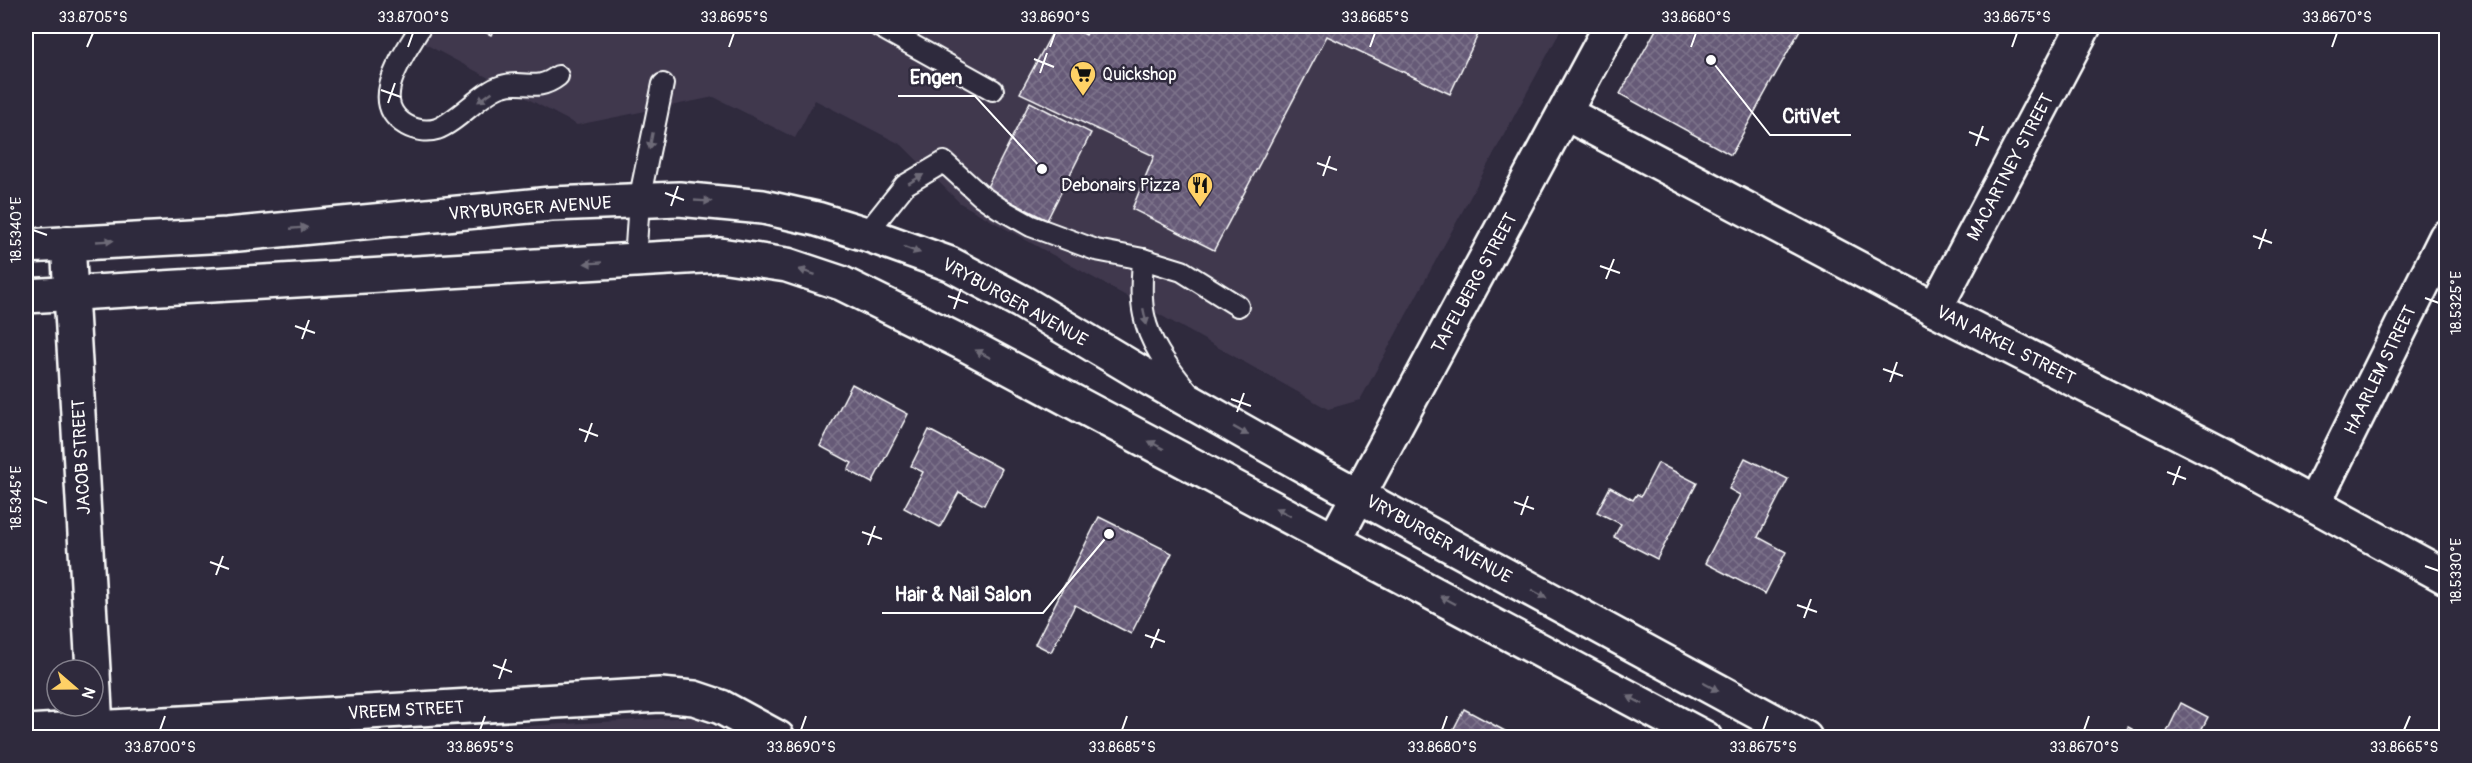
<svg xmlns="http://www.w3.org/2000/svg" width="2472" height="763" font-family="Pangolin,sans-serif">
<defs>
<pattern id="building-cross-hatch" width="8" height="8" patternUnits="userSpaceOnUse" patternTransform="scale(1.5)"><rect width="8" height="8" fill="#665a77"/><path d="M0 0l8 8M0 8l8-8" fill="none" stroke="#7d738b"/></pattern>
</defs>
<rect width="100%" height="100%" fill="#2f2a3d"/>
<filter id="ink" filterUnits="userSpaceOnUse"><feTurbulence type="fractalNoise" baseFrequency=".0167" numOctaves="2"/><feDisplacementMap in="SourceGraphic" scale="12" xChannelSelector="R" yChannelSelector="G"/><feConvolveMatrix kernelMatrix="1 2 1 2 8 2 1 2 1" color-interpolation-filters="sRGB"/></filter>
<g filter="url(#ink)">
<!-- built -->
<g fill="#40384e">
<polygon points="401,26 1563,26 1360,400 1328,409 960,203 902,145 815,100 795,138 714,97 577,125 399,30"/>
<polygon points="694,717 732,737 328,737"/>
</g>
<!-- building -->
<g fill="url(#building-cross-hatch)" stroke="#fff" stroke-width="1.5">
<polygon points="473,26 496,26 491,35"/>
<polygon points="1056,26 1070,26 1086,35 1091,26 1482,26 1450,94 1327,36 1214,250 1132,209 1154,156 1020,93"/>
<polygon points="1658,26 1802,26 1731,155 1620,94"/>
<polygon points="1030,102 1091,133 1047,220 986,189"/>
<polygon points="852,384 908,414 872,483 848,470 852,463 820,446"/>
<polygon points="929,430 1002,469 984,505 959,492 940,527 904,508 923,472 911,466"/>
<polygon points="1745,458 1788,479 1758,537 1786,552 1765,594 1705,563 1740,495 1729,489"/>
<polygon points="1658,463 1697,483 1657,559 1614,537 1621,524 1597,512 1610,487 1633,500 1637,494 1641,496"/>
<polygon points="1099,517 1172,553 1131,634 1075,605 1051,652 1035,644"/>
<polygon points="2181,703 2208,717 2197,738 2164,738"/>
<polygon points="1464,709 1518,738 1449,738"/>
<polygon points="2128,727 2148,738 2122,738"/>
</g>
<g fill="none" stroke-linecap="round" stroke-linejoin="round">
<!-- service casing -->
<g stroke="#fff" stroke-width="24">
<g id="service">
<path d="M421,26C406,53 366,101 406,125C415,130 427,132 437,129C457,122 483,91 502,86C523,79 536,93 558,76"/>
<polyline points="878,26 993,90"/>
<polyline points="866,234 905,185 944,162 980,195 999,208 1031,226 1096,250 1143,259 1182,271 1238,306"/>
<path d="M1143,259C1142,278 1140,297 1144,315C1150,347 1172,371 1191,396"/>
<polyline points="635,261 639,201 663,84"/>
</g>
</g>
<!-- minor casing -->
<g stroke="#fff" stroke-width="38">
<g id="minor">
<polyline points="1565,113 1935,309 2221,454 2446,577"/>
<polyline points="68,243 93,670"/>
<polyline points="1935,309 2084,26"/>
<polyline points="2314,503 2446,237"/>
<polyline points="1335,539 1611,26"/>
<polyline points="93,673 96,728"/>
<polyline points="26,732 660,695 694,698 721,707 778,738"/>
</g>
</g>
<!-- tertiary casing -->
<g stroke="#fff" stroke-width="38">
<g id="tertiary">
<polyline points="26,246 227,235 551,204 679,199 763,207 817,219 866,234 950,264 1022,302 1154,381 1306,467 1805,738"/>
<polyline points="26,296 720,255 787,265 841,283 965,344 1705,738"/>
</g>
</g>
<!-- service -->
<use href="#service" stroke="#2f2a3d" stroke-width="20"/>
<!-- minor -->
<use href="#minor" stroke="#2f2a3d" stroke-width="33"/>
<!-- tertiary -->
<use href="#tertiary" stroke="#2f2a3d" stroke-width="33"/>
</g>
<!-- one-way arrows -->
<defs><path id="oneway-solid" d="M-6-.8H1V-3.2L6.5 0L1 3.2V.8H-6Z" transform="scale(1.5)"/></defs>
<g fill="#6d6a77">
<use href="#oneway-solid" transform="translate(485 97) rotate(145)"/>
<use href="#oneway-solid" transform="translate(651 141) rotate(101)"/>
<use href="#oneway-solid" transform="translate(916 179) rotate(-31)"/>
<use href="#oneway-solid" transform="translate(703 201) rotate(3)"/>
<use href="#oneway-solid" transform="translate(299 228) rotate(-5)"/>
<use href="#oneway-solid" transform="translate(105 241) rotate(-3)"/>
<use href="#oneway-solid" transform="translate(912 250) rotate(20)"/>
<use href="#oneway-solid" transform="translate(593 263) rotate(177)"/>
<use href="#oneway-solid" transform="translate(807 272) rotate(-162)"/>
<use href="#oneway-solid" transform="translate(1145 317) rotate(78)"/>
<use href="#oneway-solid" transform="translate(983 354) rotate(-152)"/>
<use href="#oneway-solid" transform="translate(1241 431) rotate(29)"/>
<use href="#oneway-solid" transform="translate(1156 445) rotate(-152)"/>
<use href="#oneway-solid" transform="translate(1283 512) rotate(-152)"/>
<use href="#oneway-solid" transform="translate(1539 594) rotate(28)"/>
<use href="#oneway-solid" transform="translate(1448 600) rotate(-152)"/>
<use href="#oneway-solid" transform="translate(1711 687) rotate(28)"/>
<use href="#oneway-solid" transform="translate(1635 700) rotate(-152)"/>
</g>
</g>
<!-- ticks -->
<path fill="none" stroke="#fff" stroke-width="2" d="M87,47L93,33M408,47L413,33M729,47L734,33M1050,47L1055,33M1370,47L1375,33M1691,47L1696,33M2012,47L2017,33M2332,47L2337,33M1034,59L1054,67M1040,73L1047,53M381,90L401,97M388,103L395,83M1969,132L1989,140M1976,146L1983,126M1317,163L1337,170M1323,176L1330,156M665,193L684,200M671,206L678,186M33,230L47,235M2253,236L2272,243M2259,249L2266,229M1600,266L1620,273M1606,279L1614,259M948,296L968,303M2425,298L2439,303M954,309L961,289M295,326L315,333M302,339L309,320M1883,369L1903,376M1890,382L1897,362M1231,399L1251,406M1237,412L1244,393M579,429L598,436M585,442L592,423M2167,472L2186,479M2173,485L2180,466M33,498L47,503M1514,502L1534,509M1521,515L1528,496M862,532L882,539M868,545L875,526M210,562L229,569M2425,566L2439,571M216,575L223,556M1797,605L1817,612M1804,618L1811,599M1145,635L1165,642M1151,648L1159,629M493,665L512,672M499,679L506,659M160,730L165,716M480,730L485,716M801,730L806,716M1122,730L1127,716M1442,730L1447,716M1763,730L1768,716M2084,730L2089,716M2404,730L2410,716"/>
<!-- icons -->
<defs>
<g id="supermarket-pin" transform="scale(1.35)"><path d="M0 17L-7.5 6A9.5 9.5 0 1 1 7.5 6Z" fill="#ffd166" stroke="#2f2a3d"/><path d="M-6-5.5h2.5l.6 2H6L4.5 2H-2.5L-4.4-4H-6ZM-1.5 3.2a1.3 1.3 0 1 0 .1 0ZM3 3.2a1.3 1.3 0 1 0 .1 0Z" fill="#111"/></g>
<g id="restaurant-pin" transform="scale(1.35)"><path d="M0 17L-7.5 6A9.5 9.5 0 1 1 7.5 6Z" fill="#ffd166" stroke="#2f2a3d"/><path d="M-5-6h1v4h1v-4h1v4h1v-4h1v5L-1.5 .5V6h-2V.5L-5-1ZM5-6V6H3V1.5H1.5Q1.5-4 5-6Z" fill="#111"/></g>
</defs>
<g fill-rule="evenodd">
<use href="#supermarket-pin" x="1083" y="74"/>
<use href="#restaurant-pin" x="1200" y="185"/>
</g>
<g text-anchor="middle" stroke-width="5" stroke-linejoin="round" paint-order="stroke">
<!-- poi labels -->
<g font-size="18" fill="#fff" stroke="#2f2a3d" text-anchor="start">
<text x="1102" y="80">Quickshop</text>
<text x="1180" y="191" text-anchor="end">Debonairs Pizza</text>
</g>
<!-- street labels -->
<g font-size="18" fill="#fff" stroke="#2f2a3d">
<text transform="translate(2010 167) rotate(-62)" y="6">MACARTNEY STREET</text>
<text transform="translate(530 208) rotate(-4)" y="6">VRYBURGER AVENUE</text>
<text transform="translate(1474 283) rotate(-61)" y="6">TAFELBERG STREET</text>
<text transform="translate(1015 302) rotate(29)" y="6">VRYBURGER AVENUE</text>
<text transform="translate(2006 345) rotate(27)" y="6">VAN ARKEL STREET</text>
<text transform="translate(2380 370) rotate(-64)" y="6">HAARLEM STREET</text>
<text transform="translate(81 457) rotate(-93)" y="6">JACOB STREET</text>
<text transform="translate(1439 539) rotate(29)" y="6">VRYBURGER AVENUE</text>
<text transform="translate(406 710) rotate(-3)" y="6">VREEM STREET</text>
</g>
</g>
<!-- callouts -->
<path fill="none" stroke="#fff" stroke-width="2" d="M1042 169L975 96H898M1711 60L1770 135H1851M1109 534L1043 613H882"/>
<g fill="#fff" stroke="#2f2a3d" stroke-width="2">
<circle cx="1042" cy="169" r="6"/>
<circle cx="1711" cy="60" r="6"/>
<circle cx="1109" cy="534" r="6"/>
</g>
<g font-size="20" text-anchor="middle" font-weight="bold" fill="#fff" stroke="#2f2a3d" stroke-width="5" stroke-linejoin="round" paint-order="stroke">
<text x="936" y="84">Engen</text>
<text x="1811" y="123">CitiVet</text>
<text x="963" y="601">Hair &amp; Nail Salon</text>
</g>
<!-- margin -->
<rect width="2472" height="763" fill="none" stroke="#2f2a3d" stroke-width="66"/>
<!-- north arrow -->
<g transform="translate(75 688) rotate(110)"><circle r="28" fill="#2f2a3d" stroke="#827f8b" stroke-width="1.5"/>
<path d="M0-4.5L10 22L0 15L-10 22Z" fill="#ffd166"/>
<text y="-9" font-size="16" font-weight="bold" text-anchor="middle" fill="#ffffff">N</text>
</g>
<rect x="33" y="33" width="2406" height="697" fill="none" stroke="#fff" stroke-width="2"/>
<g font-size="15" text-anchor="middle" fill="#fff">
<text x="93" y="22">33.8705°S</text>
<text x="413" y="22">33.8700°S</text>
<text x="734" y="22">33.8695°S</text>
<text x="1055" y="22">33.8690°S</text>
<text x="1375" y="22">33.8685°S</text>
<text x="1696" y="22">33.8680°S</text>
<text x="2017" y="22">33.8675°S</text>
<text x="2337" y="22">33.8670°S</text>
<text transform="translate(16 230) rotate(-90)" y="5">18.5340°E</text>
<text transform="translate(2456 303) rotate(-90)" y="5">18.5325°E</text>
<text transform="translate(16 498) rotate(-90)" y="5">18.5345°E</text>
<text transform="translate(2456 571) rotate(-90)" y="5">18.5330°E</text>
<text x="160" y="752">33.8700°S</text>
<text x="480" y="752">33.8695°S</text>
<text x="801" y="752">33.8690°S</text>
<text x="1122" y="752">33.8685°S</text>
<text x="1442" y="752">33.8680°S</text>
<text x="1763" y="752">33.8675°S</text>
<text x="2084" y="752">33.8670°S</text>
<text x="2404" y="752">33.8665°S</text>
</g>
</svg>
